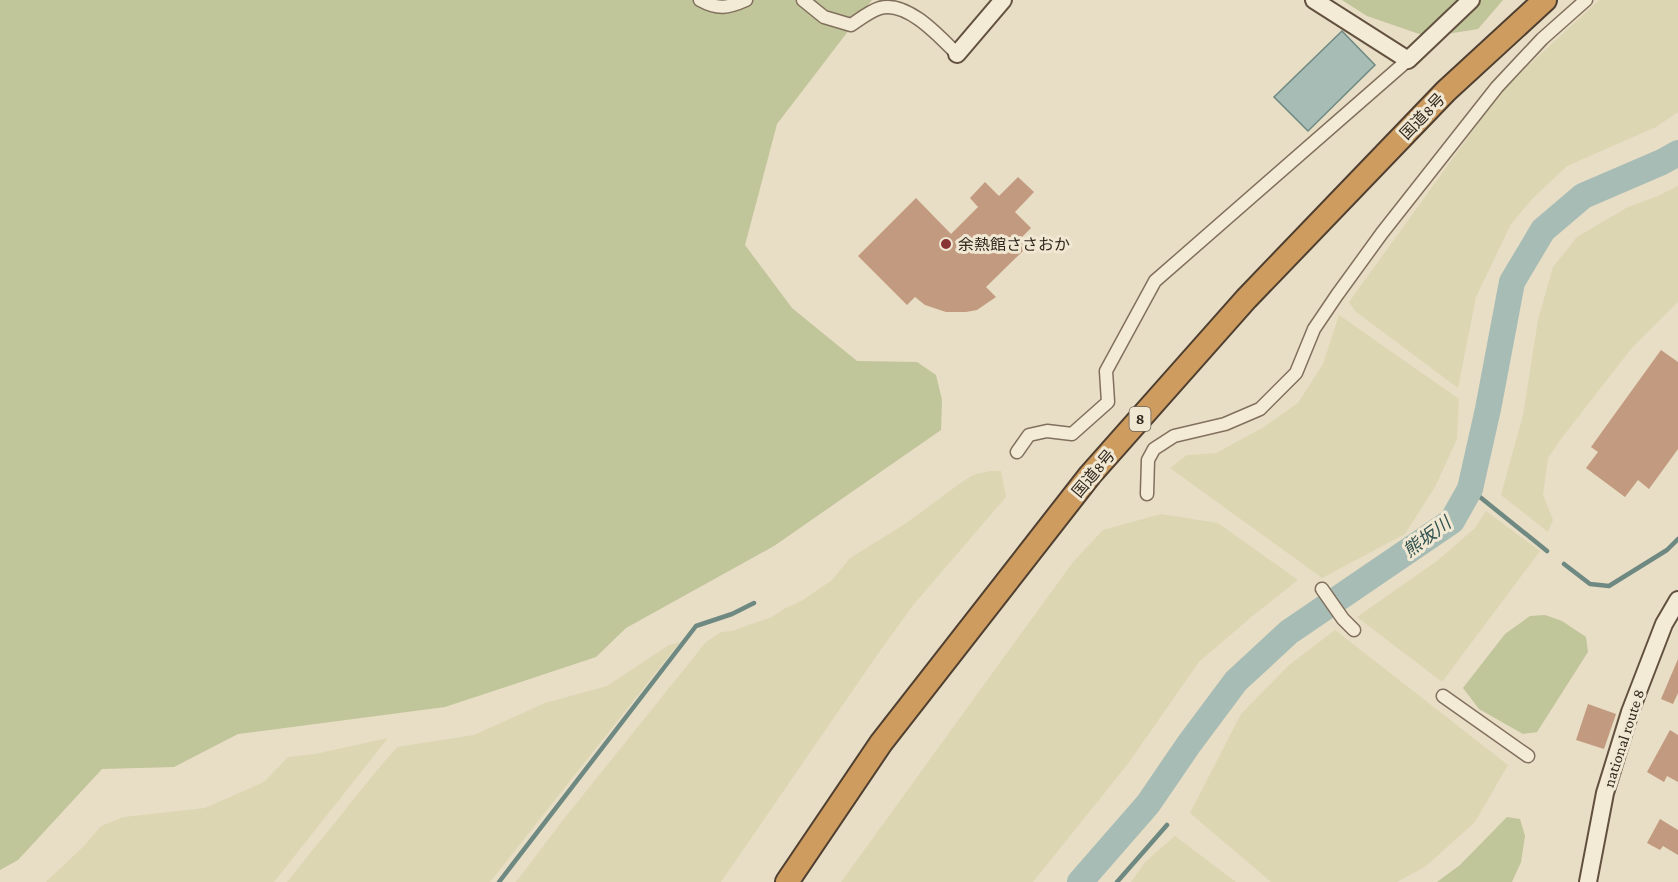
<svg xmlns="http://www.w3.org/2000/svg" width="1678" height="882" font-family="'Crimson Pro','Noto Sans JP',serif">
<rect width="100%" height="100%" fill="#e8ddc5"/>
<!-- farmland -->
<g fill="#ddd6b3">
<polygon points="1599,0 1678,0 1678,112 1656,127 1567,166 1533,198 1511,224 1476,297 1458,388 1355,311 1349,302 1503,89"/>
<polygon points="1678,186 1678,302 1631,349 1561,439 1548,458 1543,495 1553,520 1548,532 1501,495 1523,415 1538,320 1553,267 1577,237 1628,207 1658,196"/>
<polygon points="1339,315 1459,399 1457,439 1435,487 1405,534 1322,578 1170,468 1187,455 1216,453 1264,427 1298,403 1323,364"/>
<polygon points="990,471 1001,471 1006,497 914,604 877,655 721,882 516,882 563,820 706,642 721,632 732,631 772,617 784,609 803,600 832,580 850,558 905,524 962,482 973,475"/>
<polygon points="1486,511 1540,551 1442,682 1357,617 1437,561 1475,528"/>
<polygon points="1161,514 1218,523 1298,580 1250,618 1199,662 1127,765 1033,882 841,882 1073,562 1103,530"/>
<polygon points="1335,630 1508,765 1475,822 1426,866 1397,882 1271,882 1190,813 1241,714 1289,665"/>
<polygon points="680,642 490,882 287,882 378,769 397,747 474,735 545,703 607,686 669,645"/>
<polygon points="388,738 274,882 46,882 84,846 101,826 124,817 205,808 264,782 288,757 315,754"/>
<polygon points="1175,836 1236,882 1131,882 1146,861"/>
</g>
<!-- green -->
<g fill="#c0c59a">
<polygon points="0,0 872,0 777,124 745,245 792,308 857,361 917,362 936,375 942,400 941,430 774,546 626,628 596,657 445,707 238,734 174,767 102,769 18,860 0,870"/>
<polygon points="1342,0 1503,0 1478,29 1428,37 1367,16"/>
<polygon points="1545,615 1562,621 1586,637 1588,652 1537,732 1523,734 1479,709 1463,688 1505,634 1530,616"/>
<polygon points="1507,817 1520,819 1525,836 1521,862 1512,882 1437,882 1460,865"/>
</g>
<!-- water -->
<polygon fill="#a6bcb5" stroke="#6e8982" stroke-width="1.5" points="1342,31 1375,65 1308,131 1274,97"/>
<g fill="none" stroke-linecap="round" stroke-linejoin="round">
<!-- stream -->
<g stroke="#6e8982" stroke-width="4.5">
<polyline points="1470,489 1547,551"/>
<polyline points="1564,564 1590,584 1609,586 1667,550 1678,539"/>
<polyline points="499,882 696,626 732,614 754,603"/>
<polyline points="1117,882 1167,825"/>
</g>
<!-- river -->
<polyline stroke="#a6bcb5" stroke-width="26" points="1080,882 1148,804 1189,744 1236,681 1289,632 1452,521 1470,489 1488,409 1512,282 1543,230 1583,196 1662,162 1678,153"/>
</g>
<!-- building -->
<g fill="#c29a7f">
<polygon points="1018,177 1034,192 1015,212 1031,228 1019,240 1026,248 986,287 996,297 977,310 966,312 946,312 925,305 915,297 907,305 858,256 916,198 951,234 978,207 970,198 985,182 999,196"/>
<polygon points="1661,350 1678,362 1678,449 1649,489 1638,480 1625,497 1586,468 1598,452 1591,447"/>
<polygon points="1678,659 1678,693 1673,704 1661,699"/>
<polygon points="1588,704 1616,714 1604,749 1576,740"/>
<polygon points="1670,730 1678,735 1678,782 1667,776 1664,782 1647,772"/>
<polygon points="1660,819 1678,830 1678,855 1663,846 1660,850 1647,843"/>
</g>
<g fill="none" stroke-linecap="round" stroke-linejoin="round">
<!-- street casing -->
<g stroke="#81705d" stroke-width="15">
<g id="street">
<path d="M700,0C718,10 728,8 746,0"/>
<path d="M803,0L824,17L851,25C860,19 870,11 880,8C907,0 940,37 957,54"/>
<polyline points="1017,452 1029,435 1047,431 1072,434 1108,402 1106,371 1155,281 1408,60"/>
<polyline points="1147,494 1148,460 1154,449 1174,436 1225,424 1260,409 1296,373 1314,329 1337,295 1382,233 1497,87 1542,39 1586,0"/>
<polyline points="1322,589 1343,619 1354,630"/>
<polyline points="1443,696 1528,756"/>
</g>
</g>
<!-- secondary casing -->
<g stroke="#635140" stroke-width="20">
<g id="secondary">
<polyline points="1314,0 1408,60 1471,0"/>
<polyline points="957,54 1003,0"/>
<polyline points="1588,882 1605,793 1630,712 1664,624 1678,600"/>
</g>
</g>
<!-- highway casing -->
<g stroke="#4f3f31" stroke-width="26">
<polyline id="highway" points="787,882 881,743 1090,475 1246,299 1446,91 1545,0"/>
</g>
<!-- street -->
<use href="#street" stroke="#f4ebd7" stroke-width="12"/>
<!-- secondary -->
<use href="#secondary" stroke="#f4ebd7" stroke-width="16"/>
<!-- highway -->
<use href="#highway" stroke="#ce9c5f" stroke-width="22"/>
</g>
<!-- markers -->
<circle fill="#883435" stroke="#f1e8d3" stroke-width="2" cx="946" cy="244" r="6"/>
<g text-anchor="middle" stroke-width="6" stroke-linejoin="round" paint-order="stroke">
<!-- shield labels -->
<rect fill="#f1e8d3" stroke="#6c6255" stroke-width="1.5" x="1129.5" y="407" width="21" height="24" rx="4.5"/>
<g font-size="15" font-weight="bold" fill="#33281f">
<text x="1140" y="424">8</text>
</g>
<!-- street labels -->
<g font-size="16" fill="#33281f" stroke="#f1e8d3">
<text transform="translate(1422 116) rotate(-46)" y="6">国道8号</text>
<text transform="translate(1093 473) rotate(-50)" y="6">国道8号</text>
<text transform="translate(1623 738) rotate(-72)" y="6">national route 8</text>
</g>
<!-- poi labels -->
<g font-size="16" fill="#33281f" stroke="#f1e8d3" text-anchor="start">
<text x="958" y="250">余熱館ささおか</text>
</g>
<!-- water labels -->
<g font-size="18" font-style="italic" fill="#30514e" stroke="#f1e8d3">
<text transform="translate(1427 537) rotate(-37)" y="6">熊坂川</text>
</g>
</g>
</svg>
